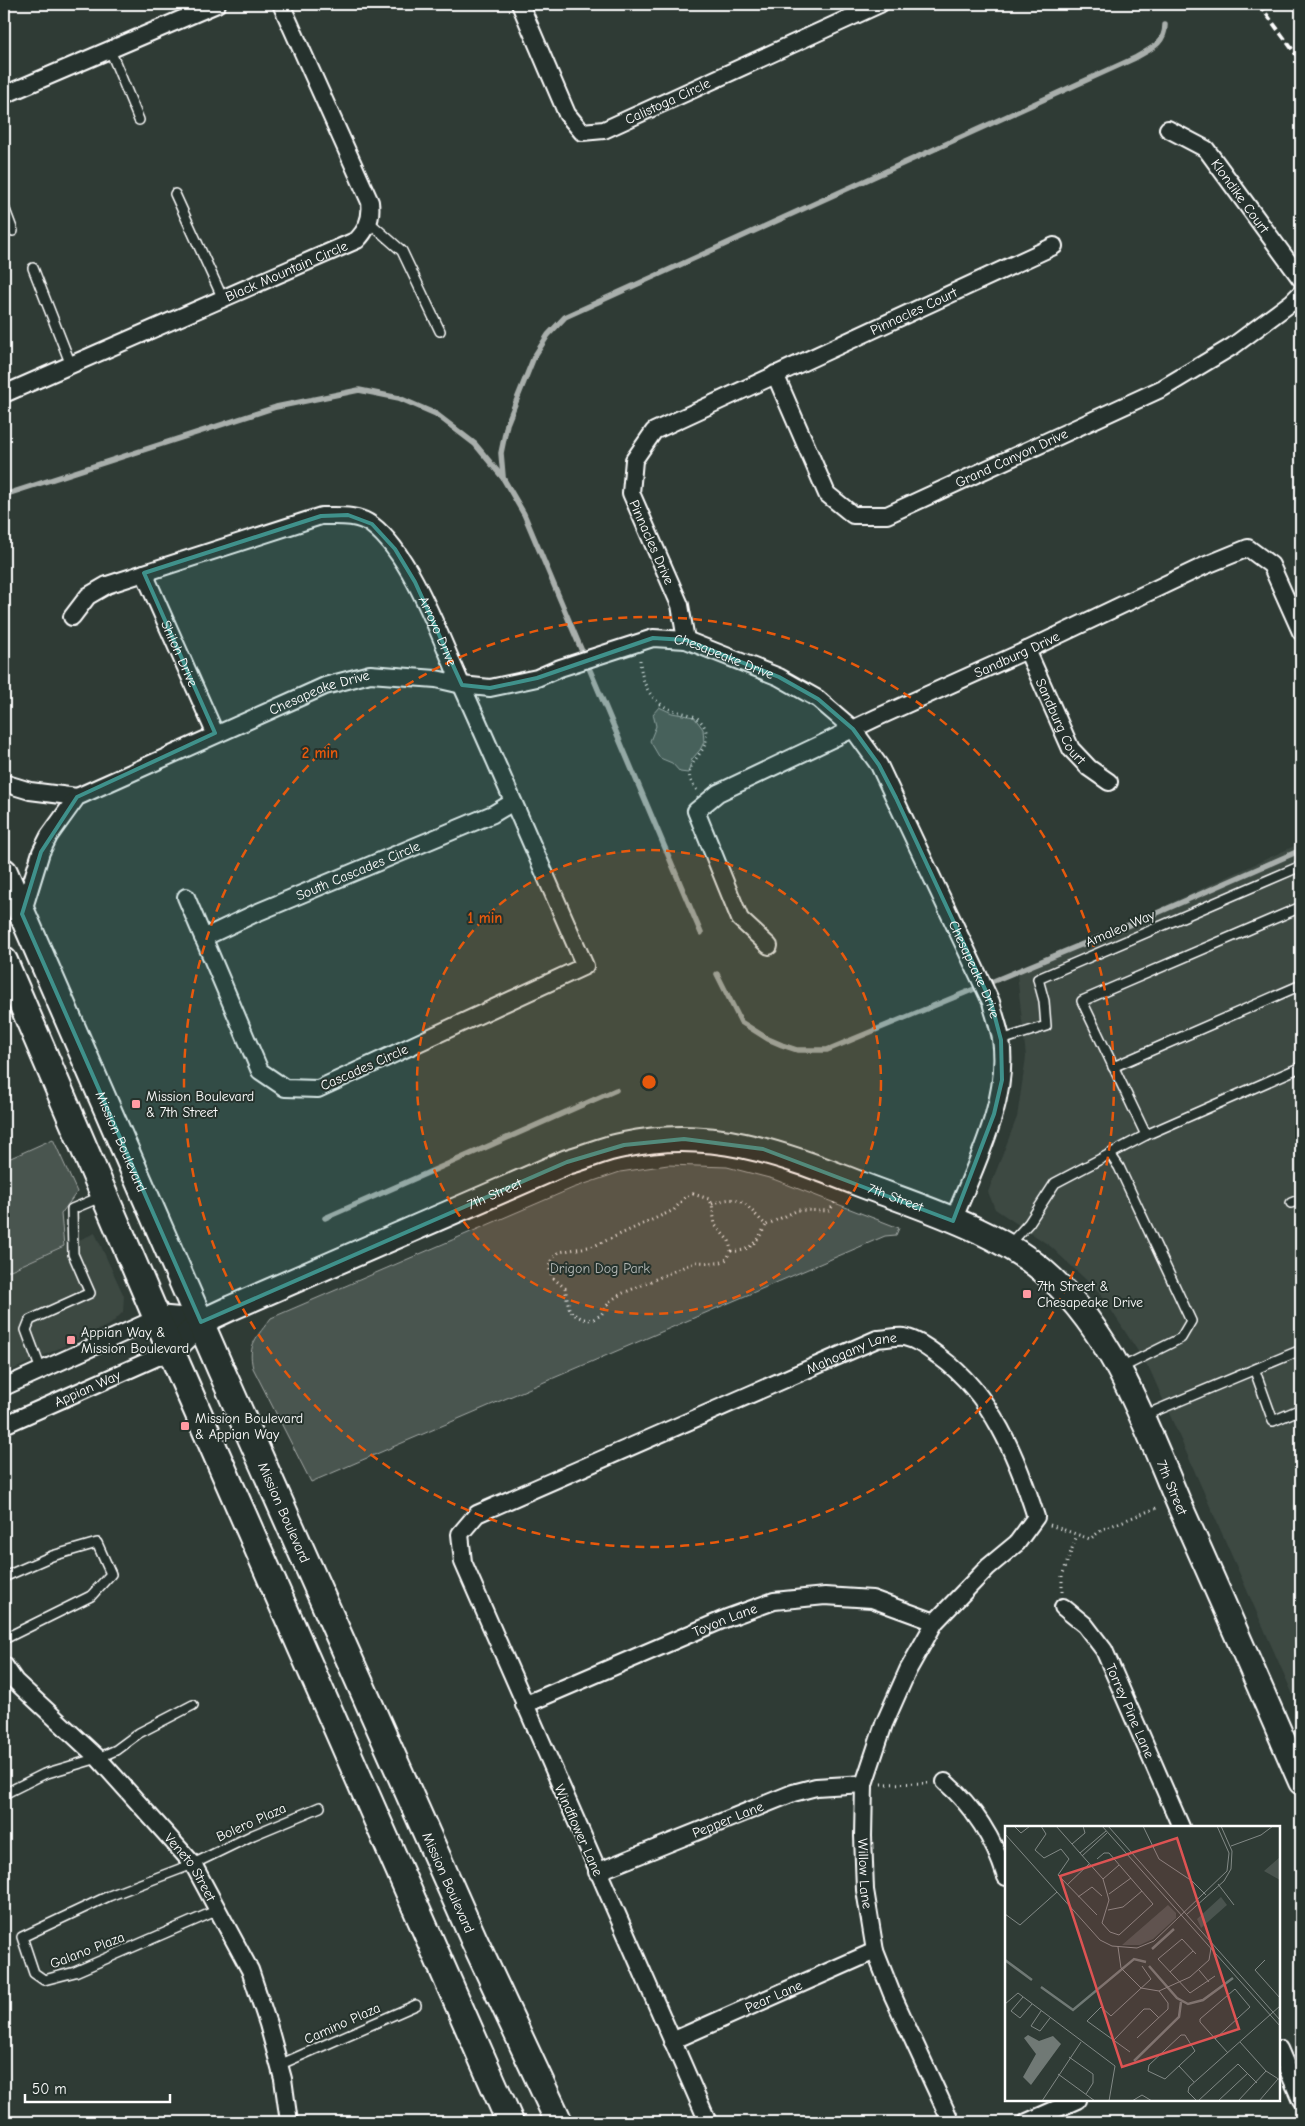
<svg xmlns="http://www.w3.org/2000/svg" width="1305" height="2126" font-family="'Comic Neue',sans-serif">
<rect width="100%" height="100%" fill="#2f3b35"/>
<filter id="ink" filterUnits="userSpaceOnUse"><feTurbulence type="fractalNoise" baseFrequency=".02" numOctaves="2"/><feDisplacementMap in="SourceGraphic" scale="10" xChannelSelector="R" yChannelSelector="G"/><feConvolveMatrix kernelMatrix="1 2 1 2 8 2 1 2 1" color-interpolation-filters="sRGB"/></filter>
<g filter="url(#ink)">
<!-- built -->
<g fill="#3c4842">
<polygon points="1301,843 1301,1713 1150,1370 1100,1293 1050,1246 995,1209 988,1192 1017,1117 1026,1057 1017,974"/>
<polygon points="95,1233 124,1296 123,1312 111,1324 4,1374 4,1273"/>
</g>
<!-- green -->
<g fill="#4a544f" stroke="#a4aaa7">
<polygon points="659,707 672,713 694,717 703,729 704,742 700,750 692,759 688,773 680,772 672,763 660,758 650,741 656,726 653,714"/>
<polygon points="53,1139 77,1192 61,1214 64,1246 4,1273 4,1161"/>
<path d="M668,1165L727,1167L773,1179L899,1228L896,1235L885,1236L311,1482L253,1368C247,1344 257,1337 271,1318L573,1188L620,1172Z"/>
</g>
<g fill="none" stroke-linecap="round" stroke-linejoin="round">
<!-- stream -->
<g stroke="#a9afac" stroke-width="5.5">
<path d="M503,476L501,453L507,424L534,357L548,335L565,317L1135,58C1150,49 1165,44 1165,25"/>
<polyline points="4,495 276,407 359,390 399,398 436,414 475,444 503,478 524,514 701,933"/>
<polyline points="717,974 741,1022 768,1039 782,1045 797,1050 827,1050 1148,917 1301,850"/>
<polyline points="325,1218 616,1090"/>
</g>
<!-- lane casing -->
<g stroke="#fff" stroke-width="12">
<g id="lane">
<polyline points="110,50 139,120"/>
<polyline points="175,194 223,299"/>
<polyline points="4,207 13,231"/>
<polyline points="369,222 402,251 440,331"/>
<polyline points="33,268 71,365"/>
<polyline points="1001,1040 1046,1026 1044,1001 1038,979 1301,866"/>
<polyline points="1113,1067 1301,985"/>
<polyline points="1146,1135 1082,1001 1301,907"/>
<polyline points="1110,1154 1119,1167 1191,1321 1181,1338 1119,1369"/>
<polyline points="1291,1203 1301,1199"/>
<polyline points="1009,1245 1029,1223 1055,1183 1146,1135 1301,1067"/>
<polyline points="41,1370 26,1330 30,1320 90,1293 73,1254 72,1209 103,1196"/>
<polyline points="1255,1371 1273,1421 1301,1409"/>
<polyline points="1143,1416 1301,1350"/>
<polyline points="4,1577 52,1556 97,1543 111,1574 91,1596 4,1639"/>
<polyline points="4,1794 44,1774 98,1758 116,1750 139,1733 193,1705"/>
<polyline points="218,1910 75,1972 44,1980 34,1973 22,1937 109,1896 193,1864 253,1835 320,1807"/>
<polyline points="279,2065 416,2005"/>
</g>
</g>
<!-- street casing -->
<g stroke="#fff" stroke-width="20">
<g id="street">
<path id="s1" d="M520,4L567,114L582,132L604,130L880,4"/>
<polyline points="4,95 217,4"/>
<path id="s2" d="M1168,129L1206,149L1301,279"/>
<path id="s3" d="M775,374L827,494L853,515H887L1163,388L1233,346L1292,302L1301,293"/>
<path id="s4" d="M4,394L357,240C368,229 372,217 370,202L281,4"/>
<path id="s5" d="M144,573L215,733"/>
<path id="s6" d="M72,617L88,596L107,585L321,516C338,516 358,514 372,525C412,555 441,640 462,686C504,779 544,873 585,966L318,1089L285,1088L260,1071L186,897"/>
<path id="s7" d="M686,640L680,605L631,493L634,460L654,431L1054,246"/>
<path id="s8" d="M1027,650L1071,749L1089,768L1109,782"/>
<polyline points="4,783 30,791 77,797"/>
<path id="s9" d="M22,914L41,852L49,836L77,797L325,686L370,674L436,679L462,685L490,688L537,678L560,668L653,638L686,640L779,677L818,699L853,729L879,765L991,1002C994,1014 999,1027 1001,1039C1010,1100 975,1165 953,1221"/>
<path id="s10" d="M203,938L256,913L493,814L513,802"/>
<path id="s11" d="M769,946L740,919L696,811L718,793L876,718L1027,650L1204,566L1248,548L1271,565L1301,632"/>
<polyline points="4,1387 157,1318"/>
<path id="s12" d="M4,1425L171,1351"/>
<path id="s13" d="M1063,1607L1085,1625L1104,1650L1181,1827"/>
<path id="s14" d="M4,1665L15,1681L98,1758L193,1864L250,1970L268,2024L283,2079L289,2122"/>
<path id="s15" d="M524,1705L727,1618L774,1601L825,1596L872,1599L935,1622"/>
<path d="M945,1782C975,1808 994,1839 1006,1877"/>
<path id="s16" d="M597,1872L793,1793L816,1787L864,1784"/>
<path id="s17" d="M672,2041L875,1951"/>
<polyline points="1279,2049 1301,2100"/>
<path id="s18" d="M708,2122L463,1562L460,1534L477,1514L877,1339C885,1339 896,1336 904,1337C918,1340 929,1349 940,1357C992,1395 1017,1457 1036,1517L1017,1543L988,1567L935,1622L908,1670L884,1724L864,1784L863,1836L865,1890L875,1951L892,1994L951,2122"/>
<polyline points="1027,2122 1077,2100"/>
</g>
</g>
<!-- secondary casing -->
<g stroke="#fff" stroke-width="28">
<g id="secondary">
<polyline points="157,1318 201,1322"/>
<path id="s19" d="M171,1351L201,1322L231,1308L567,1162C586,1157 605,1148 624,1145C710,1127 778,1152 857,1183C919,1207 1002,1231 1051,1278C1118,1341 1147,1430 1183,1513C1223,1602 1262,1692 1301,1782"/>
</g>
</g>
<!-- primary casing -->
<g stroke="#fff" stroke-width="30">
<g id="primary">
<path id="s20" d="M4,872L221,1370L474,1940L559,2122"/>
<polyline points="4,961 171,1351 510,2122"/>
</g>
</g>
<!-- path -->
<g stroke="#fff" stroke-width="3" stroke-dasharray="1 4" stroke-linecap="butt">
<path d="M640,660C641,682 650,703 673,710C686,715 698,713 705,728C715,754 673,764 697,790"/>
<polygon points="693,1194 709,1199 712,1204 715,1225 729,1241 731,1251 727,1259 720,1263 695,1262 621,1294 610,1301 601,1315 592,1320 583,1319 573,1314 569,1308 565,1288 552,1277 549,1268 552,1259 559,1252 594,1246 674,1210 685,1197"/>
<path d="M712,1204C743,1192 744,1205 766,1225L798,1210L830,1211L835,1201"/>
<path d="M731,1251C750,1253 758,1240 766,1225"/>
<polyline points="1050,1525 1090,1539 1103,1529 1159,1507"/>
<polyline points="1062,1592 1062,1576 1077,1535"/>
<polyline points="882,1784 928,1783"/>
</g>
<!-- lane -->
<use href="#lane" stroke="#26332d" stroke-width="9"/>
<!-- street -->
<use href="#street" stroke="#26332d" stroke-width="16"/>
<!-- secondary -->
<use href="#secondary" stroke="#26332d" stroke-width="24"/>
<!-- primary -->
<use href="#primary" stroke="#26332d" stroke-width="26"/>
<!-- rail -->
<polyline stroke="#fff" stroke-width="4" stroke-dasharray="8 4" stroke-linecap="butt" points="1259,4 1301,61"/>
</g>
</g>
<!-- marked area -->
<path fill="#3f918b" fill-opacity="0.2" stroke="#3f918b" stroke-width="4" stroke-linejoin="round" d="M348,515L372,524L395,549L415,582L462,685L490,688L537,678L653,638L686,640L779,677L818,699L853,729L879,765L896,798L991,1002L1001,1040L1002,1080L994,1114L953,1221L763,1149L684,1139L624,1145L567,1162L201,1322L22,914L41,852L77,797L215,733L144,573L321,516Z"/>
<!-- distance rings -->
<circle cx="649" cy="1082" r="232" fill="#e8590c" fill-opacity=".12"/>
<g fill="none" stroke="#e8590c" stroke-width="2.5" stroke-dasharray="9 6">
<circle cx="649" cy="1082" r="232"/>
<circle cx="649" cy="1082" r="465"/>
</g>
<!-- markers -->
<g fill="#ff9aa2" stroke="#26332d" stroke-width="2">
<rect x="131" y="1099" width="10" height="10" rx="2.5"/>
<rect x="1022" y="1289" width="10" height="10" rx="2.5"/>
<rect x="66" y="1335" width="10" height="10" rx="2.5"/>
<rect x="180" y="1421" width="10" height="10" rx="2.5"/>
</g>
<g text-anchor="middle" stroke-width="4" stroke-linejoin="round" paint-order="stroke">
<!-- street labels -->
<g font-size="14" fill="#fff" stroke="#26332d">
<text dy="5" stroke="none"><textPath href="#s1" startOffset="235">Calistoga Circle</textPath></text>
<text dy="5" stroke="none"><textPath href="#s2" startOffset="101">Klondike Court</textPath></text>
<text dy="5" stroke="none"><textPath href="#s4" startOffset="308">Black Mountain Circle</textPath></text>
<text dy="5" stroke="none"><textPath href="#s7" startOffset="512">Pinnacles Court</textPath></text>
<text dy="5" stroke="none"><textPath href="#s3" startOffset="335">Grand Canyon Drive</textPath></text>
<text transform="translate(652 542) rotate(66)" y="5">Pinnacles Drive</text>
<text dy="5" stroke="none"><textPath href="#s6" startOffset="452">Arroyo Drive</textPath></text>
<text dy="5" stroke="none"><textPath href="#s5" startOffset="88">Shiloh Drive</textPath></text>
<text dy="5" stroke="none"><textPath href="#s11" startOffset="514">Sandburg Drive</textPath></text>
<text dy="5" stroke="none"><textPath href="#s9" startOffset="815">Chesapeake Drive</textPath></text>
<text dy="5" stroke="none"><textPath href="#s9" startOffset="395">Chesapeake Drive</textPath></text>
<text dy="5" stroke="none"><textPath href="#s8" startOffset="79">Sandburg Court</textPath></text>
<text dy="5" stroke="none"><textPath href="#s10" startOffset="169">South Cascades Circle</textPath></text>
<text transform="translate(1120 928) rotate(-23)" y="5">Amaleo Way</text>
<text dy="5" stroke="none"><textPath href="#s9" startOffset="1235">Chesapeake Drive</textPath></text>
<text transform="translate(364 1067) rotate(-24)" y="5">Cascades Circle</text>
<text dy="5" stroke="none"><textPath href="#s20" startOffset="294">Mission Boulevard</textPath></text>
<text dy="5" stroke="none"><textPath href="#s19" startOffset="362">7th Street</textPath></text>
<text dy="5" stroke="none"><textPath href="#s19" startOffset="782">7th Street</textPath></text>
<text dy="5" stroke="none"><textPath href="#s18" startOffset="1074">Mahogany Lane</textPath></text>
<text dy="5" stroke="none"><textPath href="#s12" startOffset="91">Appian Way</textPath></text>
<text dy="5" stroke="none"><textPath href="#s19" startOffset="1202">7th Street</textPath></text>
<text dy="5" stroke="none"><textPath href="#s20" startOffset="699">Mission Boulevard</textPath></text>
<text dy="5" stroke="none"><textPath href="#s15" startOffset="218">Toyon Lane</textPath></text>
<text dy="5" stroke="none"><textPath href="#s13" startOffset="126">Torrey Pine Lane</textPath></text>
<text dy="5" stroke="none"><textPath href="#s16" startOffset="141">Pepper Lane</textPath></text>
<text transform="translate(251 1822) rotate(-24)" y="5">Bolero Plaza</text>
<text transform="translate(579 1830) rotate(66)" y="5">Windflower Lane</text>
<text dy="5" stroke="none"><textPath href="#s14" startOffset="276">Veneto Street</textPath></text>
<text dy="5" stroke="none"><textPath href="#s18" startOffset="1774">Willow Lane</textPath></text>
<text dy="5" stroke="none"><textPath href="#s20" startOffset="1104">Mission Boulevard</textPath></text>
<text transform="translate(87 1950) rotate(-21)" y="5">Galano Plaza</text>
<text dy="5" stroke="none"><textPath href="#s17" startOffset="111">Pear Lane</textPath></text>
<text transform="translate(342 2023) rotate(-24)" y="5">Camino Plaza</text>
</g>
<!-- poi labels -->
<g font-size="14" fill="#fff" stroke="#26332d" text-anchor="start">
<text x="146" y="1101">Mission Boulevard<tspan x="146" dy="16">&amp; 7th Street</tspan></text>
<text x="1037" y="1291">7th Street &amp;<tspan x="1037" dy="16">Chesapeake Drive</tspan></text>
<text x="81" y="1337">Appian Way &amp;<tspan x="81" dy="16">Mission Boulevard</tspan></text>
<text x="195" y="1423">Mission Boulevard<tspan x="195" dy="16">&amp; Appian Way</tspan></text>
</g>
<!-- park labels -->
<g font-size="14" fill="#b7bbb9" stroke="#26332d">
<text x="600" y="1273">Drigon Dog Park</text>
</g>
</g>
<!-- overview -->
<g transform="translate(1005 1826)">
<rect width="275" height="275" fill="#2f3b35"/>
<path d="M275,31V54L259,45ZM216,71L222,79L196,102L192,93ZM163,79L171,87V92L148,113L135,119H117Z" fill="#4a544f"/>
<path d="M23,209L34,215L48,210L56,218L26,259L18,251L31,228L19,212Z" fill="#707975"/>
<path fill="none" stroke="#707975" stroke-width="2.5" d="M147,123L169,103M0,134L27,154M144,140L172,172L183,178L198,174L228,152M36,161L68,184L129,133L141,136M129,235L174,191L176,176"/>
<path fill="none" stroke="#828986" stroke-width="1" d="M9,0L16,7L25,0M36,0L41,8L30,24L39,32L56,23L64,33L53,49L92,89M51,0L98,53L104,74L97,97L105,106L114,109L148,78L104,27H99L92,33M97,0L275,200M103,0L275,194M138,0L154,33L187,55L201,69M0,8L95,114L107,120L132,122L149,115L222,45L224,27L212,0M67,18L80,7L78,0M226,20L256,9L268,0M75,27L101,5M77,30L102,7M98,53L114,39M213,58L229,79M62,59L84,38M104,68L126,52M73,71L87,61L97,70M103,84L118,81L137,65M0,88L15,99L52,66M181,89L219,55L226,43L227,25L216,0M113,121L116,142L136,162L154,165L185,151L204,134L206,122M191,128L177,113L153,133L185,167L210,150M260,134L250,144L275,172M194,144L204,156M165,146L188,125M18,171L6,185L15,192L27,178M0,178L13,167L110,240L104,275M36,185L26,200L35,205L45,192M176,209H180L190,225L160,253L143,245L144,239ZM132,212L163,183V177L154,165M210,213L245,181L230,163L195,193V196L223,227M108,215L139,183H145L154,192M235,216L261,245L275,254M125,226L82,195L96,181L106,190L146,153L137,140M64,231L88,248V257L81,268M174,240L189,256M53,248L90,275M37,275L76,216M127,275L137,269L147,275M192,275L183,266L184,261L275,180M193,275L233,238L252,257M213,275L243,247M233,275L261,245M254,275L273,253"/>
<path fill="#de5353" fill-opacity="0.15" stroke="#de5353" stroke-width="2.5" d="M172,12L234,203L117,241L55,50Z"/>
<rect width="275" height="275" fill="none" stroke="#fff" stroke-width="2.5"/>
</g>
<circle cx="649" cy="1082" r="8" fill="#e8590c" stroke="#26332d" stroke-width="2.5"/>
<g font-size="15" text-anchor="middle" font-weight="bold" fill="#e8590c" stroke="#26332d" stroke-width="4" stroke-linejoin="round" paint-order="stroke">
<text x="320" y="758">2 min</text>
<text x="485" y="923">1 min</text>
</g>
<!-- margin -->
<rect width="1305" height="2126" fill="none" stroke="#26332d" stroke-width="20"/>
<rect x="10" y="10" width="1285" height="2106" fill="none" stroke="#fff" stroke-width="2" filter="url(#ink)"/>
<!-- scale -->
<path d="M25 2094v8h145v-8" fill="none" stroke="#ffffff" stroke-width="2.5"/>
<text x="32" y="2094" font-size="15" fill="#ffffff" stroke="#26332d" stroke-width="4" paint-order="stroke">50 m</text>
</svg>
